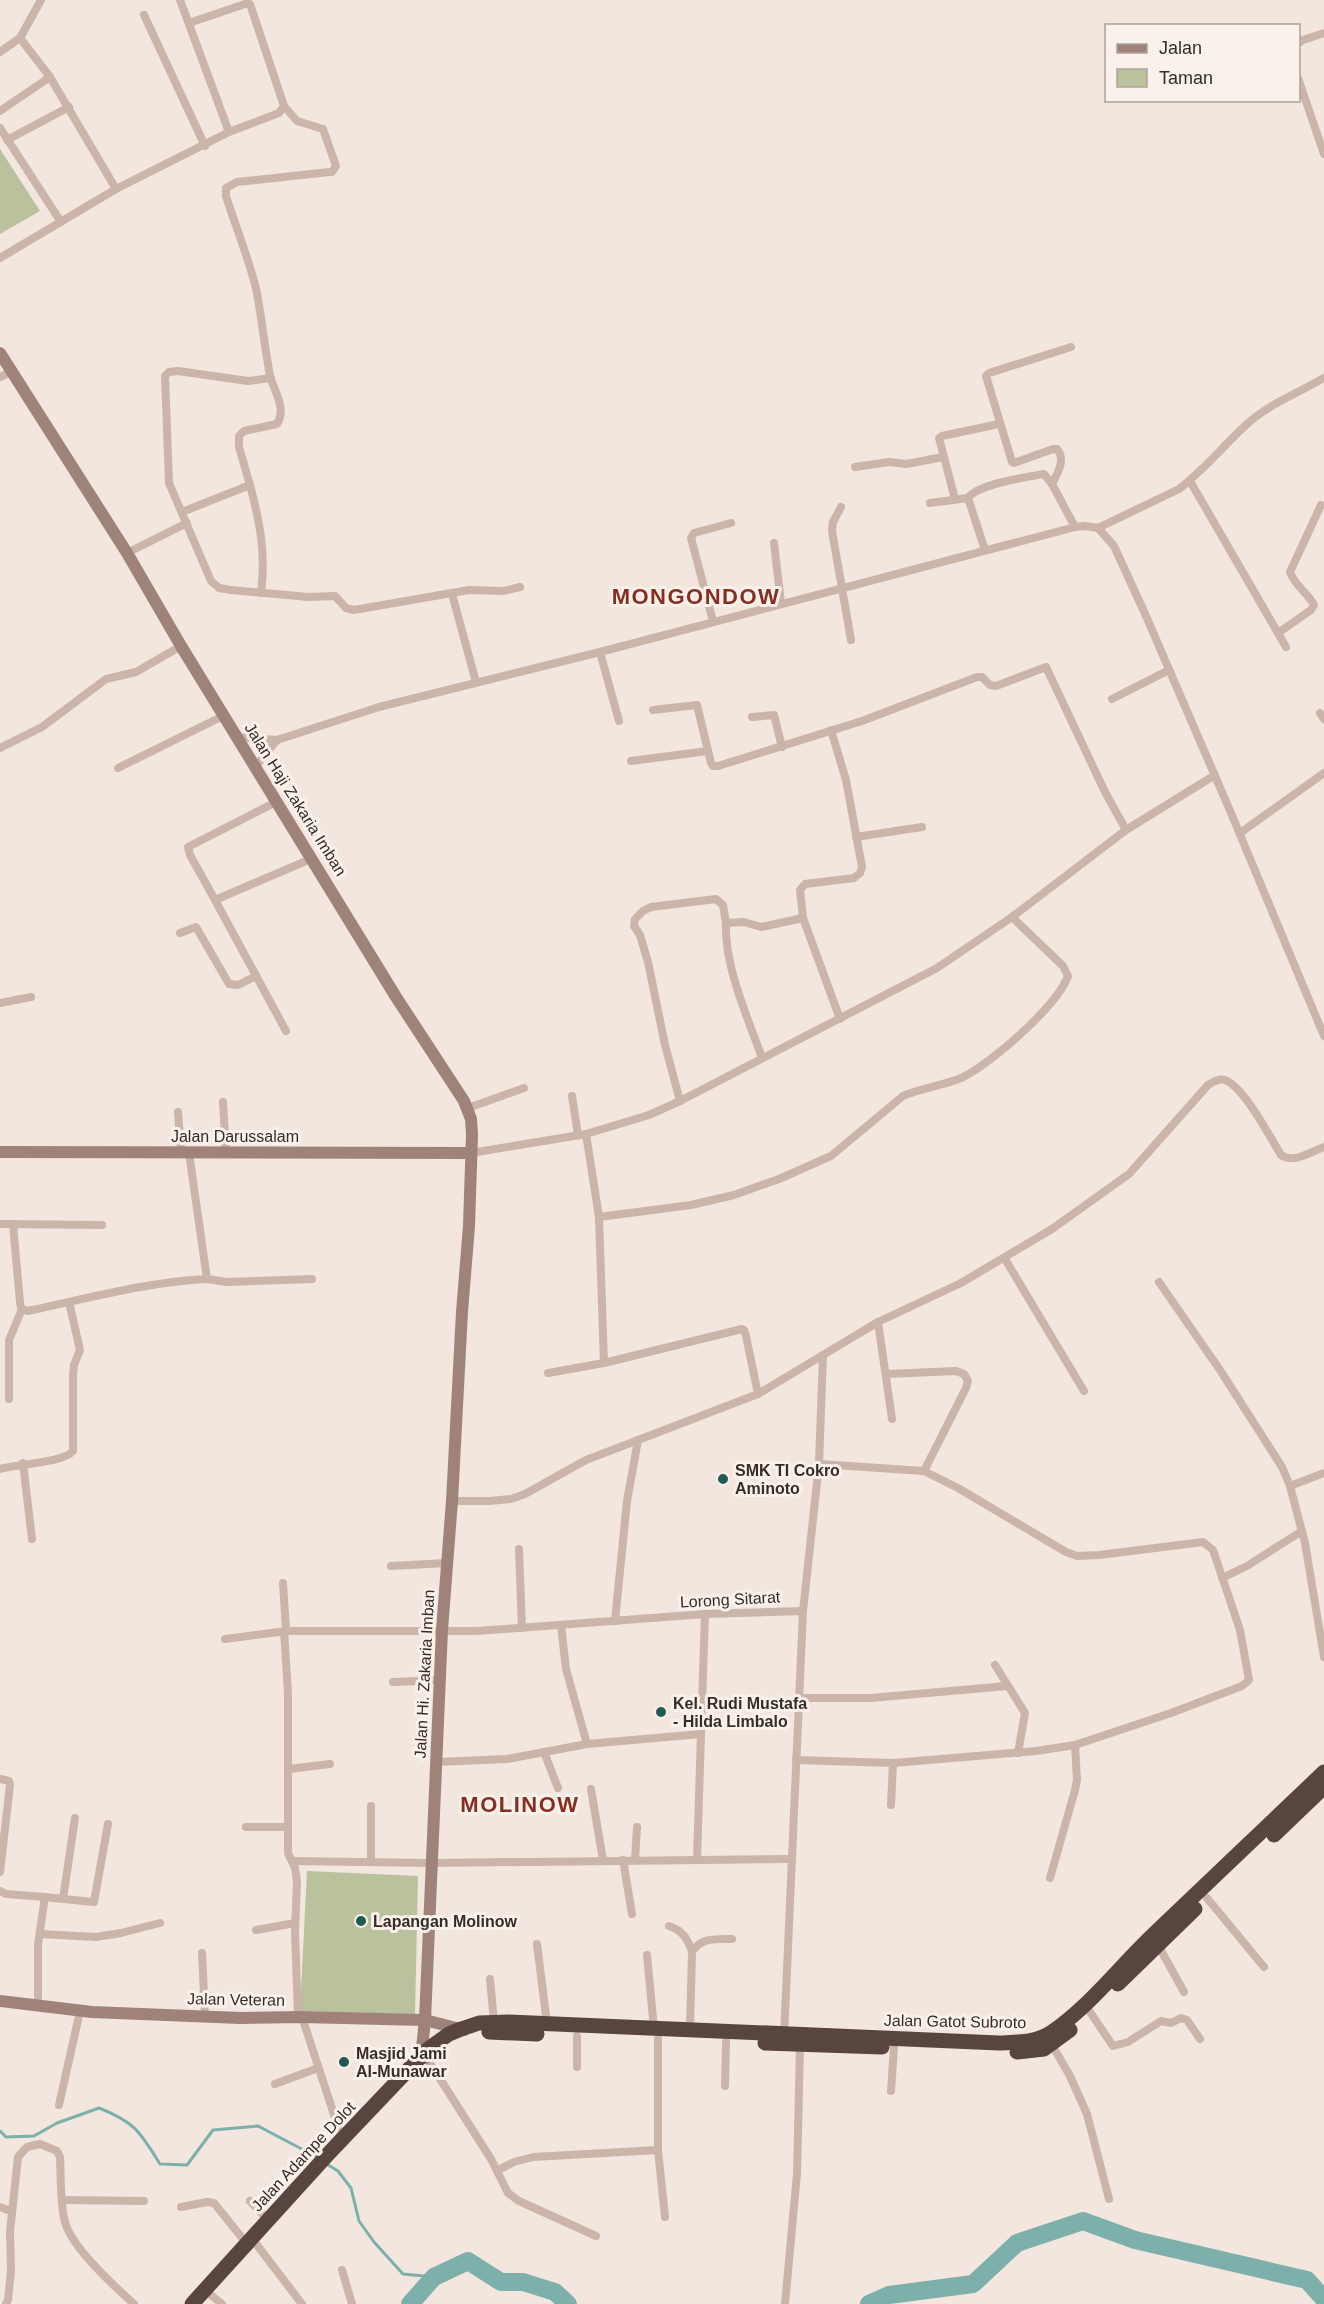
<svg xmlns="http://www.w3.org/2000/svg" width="1324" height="2304" font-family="Arial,sans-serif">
<rect width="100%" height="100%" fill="#f2e6de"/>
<!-- green -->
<g fill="#bac29d">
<polygon points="0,149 40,211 0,234"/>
<polygon points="307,1871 418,1876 415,2014 300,2011"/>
</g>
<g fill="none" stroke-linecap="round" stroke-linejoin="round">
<!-- stream -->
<g stroke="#7db0ab" stroke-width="3">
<path d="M0,2131L6,2137L34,2136L57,2123L99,2108C135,2122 140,2132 160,2164L187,2165L213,2130L258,2126L317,2157"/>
<polyline points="325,2163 338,2171 351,2188 359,2221 374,2242 403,2274 434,2277"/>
</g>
<!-- river -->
<g stroke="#7db0ab" stroke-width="18">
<polyline points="410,2304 434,2277 468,2261 501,2282 523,2282 555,2292 568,2304"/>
<polyline points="869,2304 889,2295 973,2284 1017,2243 1083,2221 1135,2240 1307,2280 1324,2299"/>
</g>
<!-- street -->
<g stroke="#cbb4a9" stroke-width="8">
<polyline points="144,15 205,146"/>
<polyline points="189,23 245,4 250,4 284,106"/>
<polyline points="20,38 50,77 116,189"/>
<polyline points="1298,43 1303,40 1324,33"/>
<polyline points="0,52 20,38 41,0"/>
<polyline points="1298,78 1324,154"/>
<polyline points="0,111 50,77"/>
<polyline points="0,128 61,222"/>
<path d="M229,132L279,113L284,106L297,121L323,129L336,166L332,172H329L237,182L226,188V196C236,228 250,261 257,293C262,321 265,349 270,376C274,391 287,409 277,424L244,431L239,436V447L250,485"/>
<polyline points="7,140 69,107"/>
<polyline points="0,258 116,189 229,132 180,0"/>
<polyline points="0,377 11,372"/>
<polyline points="271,378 248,381 178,371 169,372 165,376 169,483 211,581 219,588 231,590 308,597 335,596 346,608 354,610 469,590 504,591 520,587"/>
<polyline points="855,467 889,462 906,464 943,457"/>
<polyline points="1190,481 1286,647"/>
<path d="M1052,484C1058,472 1066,460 1057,449H1053L1014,463L1012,462L986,376L989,373L1071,347"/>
<polyline points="955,499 939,438 942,436 999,424"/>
<polyline points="930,503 968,498"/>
<polyline points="841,507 833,522 832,531 851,640"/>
<path d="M182,512L250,485C260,523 266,553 261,593"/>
<path d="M1098,528L1179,489C1204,470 1224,445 1247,424C1269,404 1298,393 1324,378"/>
<polyline points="774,543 781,603"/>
<path d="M985,550L968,498C978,484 1026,477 1044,474L1052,484L1075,527"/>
<polyline points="127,553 187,523"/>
<polyline points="452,594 476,682"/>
<polyline points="713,621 691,538 694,533 731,523"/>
<path d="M1278,633L1311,610L1314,605C1307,592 1295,586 1290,572L1321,505"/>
<polyline points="600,652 619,721"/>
<polyline points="1112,699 1169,670"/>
<polyline points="653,710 697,705 711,763 713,766 718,766 862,721 977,677 982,677 990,685 996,686 1046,667 1105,792 1126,830"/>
<polyline points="1320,713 1324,719"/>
<polyline points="752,717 774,715 782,747"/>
<polyline points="831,730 846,780 862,867 860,873 854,878 805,884 800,890 803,918 840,1019"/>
<polyline points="238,737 277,740 379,707 600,652 1075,527 1085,526 1098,528 1114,546 1146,616 1231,813 1324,1036"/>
<polyline points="0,748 42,727 106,679 136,672 181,646"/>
<polyline points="631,761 708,751"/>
<polyline points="256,766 277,740"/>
<polyline points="118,768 225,715"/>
<polyline points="1240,833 1324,773"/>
<polyline points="856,837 922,827"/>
<polyline points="215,900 190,855 188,847 278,801"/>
<path d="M726,923C724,966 748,1018 762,1058"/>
<polyline points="180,933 196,927 229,984 238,985 256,976"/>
<polyline points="0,1003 31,997"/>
<polyline points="286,1031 215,900 313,858"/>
<polyline points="572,1096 578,1135"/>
<polyline points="680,1101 665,1045 648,962 640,935 634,926 635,919 643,911 651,907 716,899 723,905 726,923 744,922 761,927 803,918"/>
<polyline points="223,1102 226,1153"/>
<polyline points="468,1108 524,1088"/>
<polyline points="178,1112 181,1153"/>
<path d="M586,1134L599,1217L691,1205L734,1195L779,1179L831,1156L903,1096C921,1088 942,1086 961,1078C990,1065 1057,1006 1068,976L1063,966L1012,917"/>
<polyline points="471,1153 586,1134 649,1115 680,1101 937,968 1012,917 1126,830 1215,775"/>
<polyline points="599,1217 604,1363"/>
<polyline points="0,1224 102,1225"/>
<path d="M13,1224L20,1302L21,1308L27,1311C86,1299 146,1282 207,1279L189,1153"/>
<polyline points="1005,1259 1084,1391"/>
<polyline points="207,1279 227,1282 312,1279"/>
<polyline points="1159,1282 1220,1370 1282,1467 1290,1486 1305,1543 1324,1657"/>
<polyline points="878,1322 892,1419"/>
<polyline points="548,1373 604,1363 742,1329 744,1330 746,1336 758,1394"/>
<polyline points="886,1374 956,1371 964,1374 968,1381 966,1388 924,1471"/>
<polyline points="9,1399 9,1340 22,1309"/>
<polyline points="23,1463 32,1539"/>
<path d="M0,1469C17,1464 63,1463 73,1451V1375L74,1365L80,1350L69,1302"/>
<polyline points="1290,1486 1324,1473"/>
<path d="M452,1501H490L511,1499L525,1494L586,1460L758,1394L878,1322L961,1283L1052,1229L1129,1174L1208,1085C1213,1082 1218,1078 1225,1080C1245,1088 1269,1136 1281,1155C1293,1164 1311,1152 1324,1147"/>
<polyline points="519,1549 522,1628"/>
<polyline points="391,1566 447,1563"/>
<polyline points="1222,1578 1247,1566 1302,1531"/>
<polyline points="283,1583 286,1631"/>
<polyline points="803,1611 819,1464 823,1355"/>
<polyline points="615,1621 627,1501 638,1440"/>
<polyline points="561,1625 566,1669 587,1744"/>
<polyline points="284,1631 288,1693 288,1853 295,1868 297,1881 295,1932 298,2017"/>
<polyline points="225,1639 286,1631 477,1631 705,1614 803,1611 784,2037"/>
<polyline points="995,1665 1025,1713 1018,1753"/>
<polyline points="393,1682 440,1680"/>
<polyline points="799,1698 871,1698 1007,1686"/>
<polyline points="701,1734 705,1614"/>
<polyline points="544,1752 558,1788"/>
<polyline points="796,1760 893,1763 1036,1751 1075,1745 1171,1713 1242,1686 1249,1680 1240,1630 1213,1550 1203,1542 1099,1555 1077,1556 1066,1552 958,1488 924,1471 819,1464"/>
<polyline points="436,1762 507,1759 587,1744 701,1734 697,1860"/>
<polyline points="289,1769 330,1764"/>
<polyline points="0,1779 9,1781 10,1785 0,1872"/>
<polyline points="591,1789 603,1860"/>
<polyline points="891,1805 893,1763"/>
<polyline points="246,1827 288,1827"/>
<polyline points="623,1860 632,1914"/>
<polyline points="635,1860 637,1827"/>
<polyline points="292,1861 430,1863 792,1859"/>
<polyline points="371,1862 371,1806"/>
<polyline points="1050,1878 1075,1790 1077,1780 1075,1745"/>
<polyline points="0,1891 6,1894 45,1897"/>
<polyline points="1207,1898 1264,1967"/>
<polyline points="63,1899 94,1902 108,1824"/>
<path d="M669,1926C682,1930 688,1939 692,1952"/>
<polyline points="256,1930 295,1923"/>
<polyline points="40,1934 96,1937 121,1933 160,1923"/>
<polyline points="537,1944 547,2024"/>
<polyline points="1158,1945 1184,1992"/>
<polyline points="202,1953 205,2016"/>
<polyline points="647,1955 654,2029"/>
<polyline points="490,1979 494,2022"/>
<polyline points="38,2005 38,1944 45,1897 63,1899 75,1818"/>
<polyline points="1090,2012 1113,2046 1128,2042 1161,2021 1171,2023 1181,2018 1187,2020 1200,2039"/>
<polyline points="302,2017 342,2139"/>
<path d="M690,2030L692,1952C701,1937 717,1939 732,1939"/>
<polyline points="658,2039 658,2150 665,2217"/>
<polyline points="1052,2045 1070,2076 1087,2114 1109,2199"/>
<polyline points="428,2060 491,2159 508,2193 519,2201 596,2236"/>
<polyline points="577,2067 577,2036"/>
<polyline points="275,2084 318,2068"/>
<polyline points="725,2086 726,2042"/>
<polyline points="891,2091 894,2047"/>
<polyline points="59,2105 80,2011"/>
<polyline points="498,2170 514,2162 533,2157 658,2150"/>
<polyline points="63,2200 144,2201"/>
<polyline points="250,2201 268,2220"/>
<polyline points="0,2207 11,2211"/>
<polyline points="181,2207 207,2202 214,2203 247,2244"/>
<polyline points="257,2245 302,2304"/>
<polyline points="342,2270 352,2304"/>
<polyline points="211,2295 222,2304"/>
<path d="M6,2304L8,2300L11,2271L10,2232L18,2157L27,2147L40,2144L57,2151L60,2157C61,2176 60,2205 65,2222C71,2246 115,2287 134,2304"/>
<polyline points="785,2304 797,2174 800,2045"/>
</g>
<!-- secondary -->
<g stroke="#9f837b" stroke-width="12">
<polyline points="0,353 127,553 181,646 396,997 464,1101 471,1119 472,1135 469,1226 462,1312 452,1501 442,1630 425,2020 422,2048 426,2058"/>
<polyline points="0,1152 471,1153"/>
<polyline points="0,2001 92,2012 240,2018 302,2017 425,2020 464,2030"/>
</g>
<!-- highway -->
<g stroke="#594540" stroke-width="15">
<polyline points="1274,1835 1324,1787"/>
<polyline points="1118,1984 1195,1909"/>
<polyline points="489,2032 537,2034"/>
<polyline points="765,2043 882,2047"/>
<polyline points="1017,2052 1044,2049 1070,2030"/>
<path d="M192,2304L330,2152L428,2049L449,2034L461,2029L479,2023L509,2022L999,2043C1018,2042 1036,2043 1052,2032C1091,2005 1121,1965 1155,1933C1211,1879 1268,1826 1324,1772"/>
</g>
</g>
<!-- markers -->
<g fill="#1f5a56" stroke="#faf1ea" stroke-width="2">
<circle cx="723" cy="1479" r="6"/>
<circle cx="661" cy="1712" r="6"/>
<circle cx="361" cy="1921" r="6"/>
<circle cx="344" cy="2062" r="6"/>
</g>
<g text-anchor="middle" stroke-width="6" stroke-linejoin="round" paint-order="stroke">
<!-- street labels -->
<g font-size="16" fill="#382c29" stroke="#faf1ea">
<text transform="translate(296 799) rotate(58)" y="6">Jalan Haji Zakaria Imban</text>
<text x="235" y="1142">Jalan Darussalam</text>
<text transform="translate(730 1599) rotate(-3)" y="6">Lorong Sitarat</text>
<text transform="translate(424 1674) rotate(-87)" y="6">Jalan Hi. Zakaria Imban</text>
<text transform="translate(236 1999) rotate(1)" y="6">Jalan Veteran</text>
<text transform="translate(955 2021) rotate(1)" y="6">Jalan Gatot Subroto</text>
<text transform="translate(303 2156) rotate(-47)" y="6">Jalan Adampe Dolot</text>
</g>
<!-- poi labels -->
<g font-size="16" font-weight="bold" fill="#382c29" stroke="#faf1ea" text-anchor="start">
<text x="735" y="1476">SMK TI Cokro<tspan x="735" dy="18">Aminoto</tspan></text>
<text x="673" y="1709">Kel. Rudi Mustafa<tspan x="673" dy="18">- Hilda Limbalo</tspan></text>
<text x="373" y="1927">Lapangan Molinow</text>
<text x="356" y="2059">Masjid Jami<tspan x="356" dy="18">Al-Munawar</tspan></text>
</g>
<!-- district labels -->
<g font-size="22" font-weight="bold" letter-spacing="1.5" fill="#872d22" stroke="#faf1ea">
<text x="696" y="604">MONGONDOW</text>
<text x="520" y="1812">MOLINOW</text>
</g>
</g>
<!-- legend -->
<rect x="1105" y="24" width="195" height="78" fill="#faf1ea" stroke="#aca29d" stroke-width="1.5"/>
<rect x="1117" y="44" width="30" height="9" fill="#9f837b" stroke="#aca29d" stroke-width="1.5"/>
<text x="1159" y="54" font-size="18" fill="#382c29">Jalan</text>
<rect x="1117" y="69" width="30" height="18" fill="#bac29d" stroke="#aca29d" stroke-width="1.5"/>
<text x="1159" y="84" font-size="18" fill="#382c29">Taman</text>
</svg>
